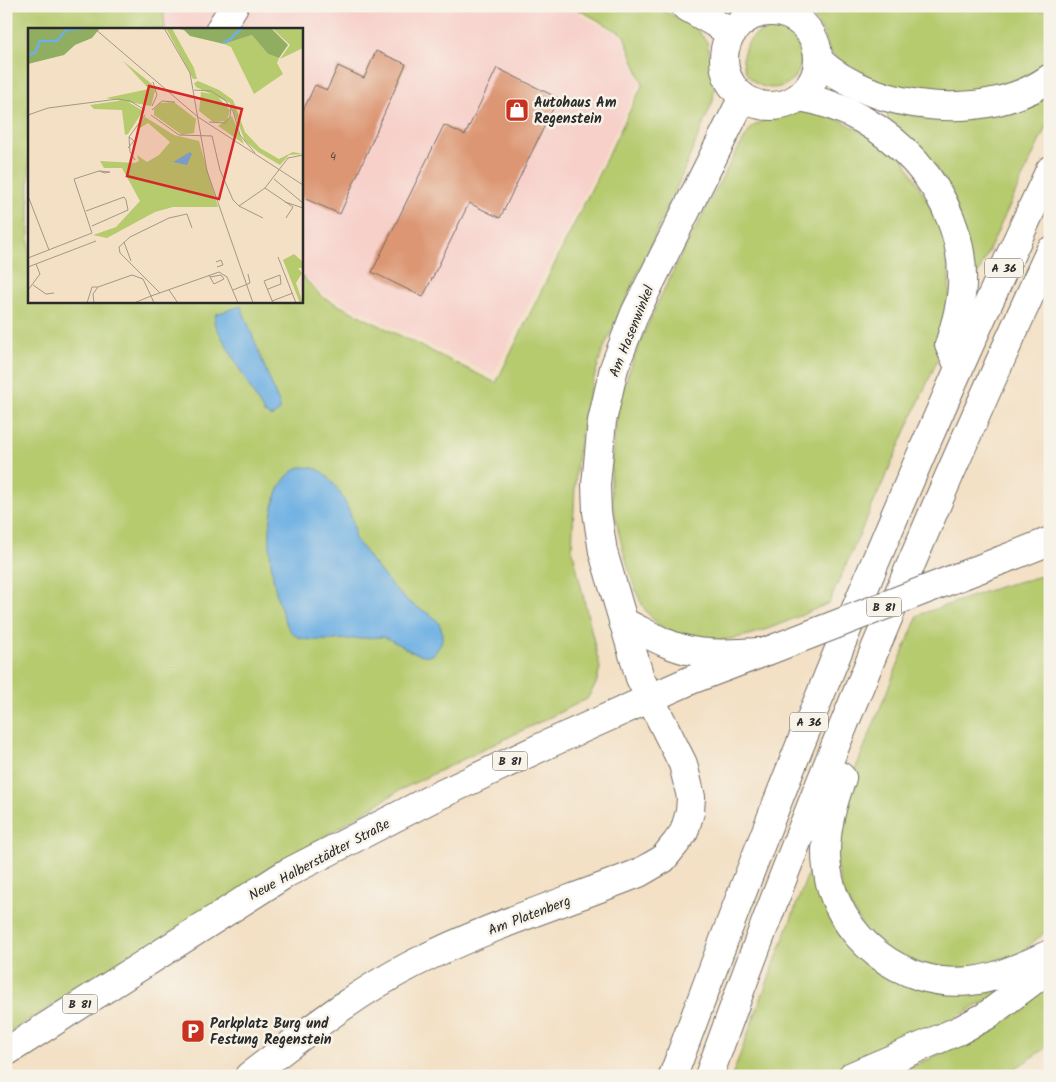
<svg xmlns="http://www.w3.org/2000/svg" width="1056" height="1082" font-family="Kalam,sans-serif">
<rect width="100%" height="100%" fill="#f7f3e8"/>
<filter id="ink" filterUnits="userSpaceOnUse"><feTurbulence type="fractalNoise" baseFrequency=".02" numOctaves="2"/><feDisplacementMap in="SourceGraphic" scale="10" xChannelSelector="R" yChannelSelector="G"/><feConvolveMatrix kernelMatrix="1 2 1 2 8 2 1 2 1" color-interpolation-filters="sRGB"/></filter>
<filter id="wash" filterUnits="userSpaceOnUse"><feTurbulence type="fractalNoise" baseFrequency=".0096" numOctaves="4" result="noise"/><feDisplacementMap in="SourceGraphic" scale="20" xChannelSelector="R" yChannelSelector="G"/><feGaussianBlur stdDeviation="1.12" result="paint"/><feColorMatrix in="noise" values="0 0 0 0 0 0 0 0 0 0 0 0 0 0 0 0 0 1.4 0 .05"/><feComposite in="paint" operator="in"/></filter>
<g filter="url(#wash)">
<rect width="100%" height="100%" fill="#f3e0c5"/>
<!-- built -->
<polygon fill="#f7d0ca" points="151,6 582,6 578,14 621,36 640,83 493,375 321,292 301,274 301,29 126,29"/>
<!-- green -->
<g fill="#b6ca6e" stroke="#707a4c">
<polygon points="6,6 163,6 165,29 29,29 29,301 301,301 301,275 322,297 496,383 643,84 623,34 572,6 653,6 694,26 707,42 715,80 713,101 677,187 602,352 586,404 576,468 572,548 600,668 596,684 587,699 400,790 6,1034"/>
<polygon points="812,6 1021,6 1022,9 1044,11 1050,6 1050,61 1024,78 982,93 943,95 900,89 858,77 830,52 824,34 815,20"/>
<circle cx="772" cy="59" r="29"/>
<polygon points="1050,90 1050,118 978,274 973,273 951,189 920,147 886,123 889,108"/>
<path d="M804,111L843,121L904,159L947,237L951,316L937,361L829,603C787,621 725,654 678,636C666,632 654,622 646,611C632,593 612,512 611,488C610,462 617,404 626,380C646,322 675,266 704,212C719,183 734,154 752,127L764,120Z"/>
<polygon points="1050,574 1050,928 1019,954 977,968 937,968 891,954 861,924 843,892 834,856 842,802 918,615 1002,586"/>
<polygon points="809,871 817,873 833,923 842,939 871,968 888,979 906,985 998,985 1000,993 921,1037 873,1056 834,1076 732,1076"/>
<polygon points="1050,983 1050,1045 1016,1068 1000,1076 891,1076 995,1029 1030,1002"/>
</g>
<!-- water -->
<g fill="#6eb0e3" stroke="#4c6e87">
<polygon points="241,306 280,406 280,411 272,417 264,413 214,323 216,314"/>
<path d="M300,467C306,467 313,467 319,470C336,480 357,518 354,537C371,559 387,584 409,602C419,610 437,614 441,628C445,640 440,646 433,655C413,658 401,643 383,637C364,637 308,645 296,636C287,630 284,618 281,609C268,574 258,486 300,467Z"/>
</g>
<g id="blocks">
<!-- building -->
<g fill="#dc9673">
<polygon points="376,51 406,64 340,214 301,197 301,115 315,85 327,90 338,66 364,78"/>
<polygon points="497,68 558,98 500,218 469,203 423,297 372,272 444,125 465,135"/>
</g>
</g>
</g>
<g filter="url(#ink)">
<use href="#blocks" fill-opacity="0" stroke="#716a61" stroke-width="1"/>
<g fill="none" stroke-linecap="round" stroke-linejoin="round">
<!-- minor casing -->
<g stroke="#716a61" stroke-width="30">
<g id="minor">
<polyline points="685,6 732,33"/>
<circle cx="771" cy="59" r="47"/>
<polyline points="220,29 234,6"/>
<path d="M623,622C645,632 668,647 692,651C714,655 736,653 759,652"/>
<path d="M249,1076C302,1036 354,994 413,964C485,927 563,903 639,873L663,859L676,843L684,832L690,812L691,797L683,764L640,678L603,552L597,512L596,485L602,421L614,368L635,313L743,97"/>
</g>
</g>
<!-- major casing -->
<g stroke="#716a61" stroke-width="30">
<g id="major">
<polyline points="1002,560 1050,541"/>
<polyline points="6,1052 287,873 431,799 548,744 691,680 765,652"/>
</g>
</g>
<!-- highway casing -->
<g stroke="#716a61" stroke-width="30">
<g id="highway">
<path d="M818,60C873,112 988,123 1050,78"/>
<path d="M799,97C887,111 966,193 962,285C961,306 955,325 949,345L959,367"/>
<path d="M840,776L842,778C831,807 823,837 827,868C836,936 901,989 971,981C999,978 1024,965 1050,954"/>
<path d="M673,1076C786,769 910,466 1050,170"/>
<path d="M709,1076C809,796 926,521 1050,251"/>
<polyline points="852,1076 960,1030 986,1016 1034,980 1050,957"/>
</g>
</g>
<!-- minor -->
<use href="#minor" stroke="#fff" stroke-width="28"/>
<!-- major -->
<use href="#major" stroke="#fff" stroke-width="28"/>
<!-- highway -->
<use href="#highway" stroke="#fff" stroke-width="28"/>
<!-- major-bridge casing -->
<g stroke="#716a61" stroke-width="30" stroke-linecap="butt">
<polyline id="major-bridge" points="765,652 1002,560"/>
</g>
<!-- major-bridge -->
<use href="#major-bridge" stroke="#fff" stroke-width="28"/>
</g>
</g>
<!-- icons -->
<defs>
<g id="shop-square" transform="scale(1.25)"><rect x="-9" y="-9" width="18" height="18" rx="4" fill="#c8321e" stroke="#f7f3e8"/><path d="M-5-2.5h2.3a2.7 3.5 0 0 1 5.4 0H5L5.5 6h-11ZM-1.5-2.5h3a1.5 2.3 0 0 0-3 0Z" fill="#fff"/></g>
<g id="parking-square" transform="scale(1.25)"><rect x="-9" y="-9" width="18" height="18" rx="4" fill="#c8321e" stroke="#f7f3e8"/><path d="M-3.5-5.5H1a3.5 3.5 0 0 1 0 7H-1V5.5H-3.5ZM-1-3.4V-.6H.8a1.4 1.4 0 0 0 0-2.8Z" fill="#fff"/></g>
</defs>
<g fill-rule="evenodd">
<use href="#shop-square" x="517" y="110"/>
<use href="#parking-square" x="193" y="1031"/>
</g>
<g text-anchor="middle" stroke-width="5" stroke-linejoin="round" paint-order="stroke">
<!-- number labels -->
<g font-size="11" fill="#57463d">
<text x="333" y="160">4</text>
</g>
<!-- shield labels -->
<g fill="#f7f3e8" stroke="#686764" stroke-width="1">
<rect x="985" y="258.5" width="38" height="19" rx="4"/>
<rect x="866.5" y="597.5" width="35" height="19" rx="4"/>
<rect x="790" y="712.5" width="38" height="19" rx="4"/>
<rect x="492.5" y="751.5" width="35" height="19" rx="4"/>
<rect x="62.5" y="994.5" width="35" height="19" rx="4"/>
</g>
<g font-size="12" font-weight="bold" fill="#2b2b2b">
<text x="1004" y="272">A 36</text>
<text x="884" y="611">B 81</text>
<text x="809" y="726">A 36</text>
<text x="510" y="765">B 81</text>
<text x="80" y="1008">B 81</text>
</g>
<!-- poi labels -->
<g font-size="14" font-weight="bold" fill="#2b2b2b" stroke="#f7f3e8" text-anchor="start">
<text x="534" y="107">Autohaus Am<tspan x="534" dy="16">Regenstein</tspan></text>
<text x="210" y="1028">Parkplatz Burg und<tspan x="210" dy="16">Festung Regenstein</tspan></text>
</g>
<!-- street labels -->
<g font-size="14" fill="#2b2b2b" stroke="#f7f3e8">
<text transform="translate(631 331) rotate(-68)" y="5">Am Hasenwinkel</text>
<text transform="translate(319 859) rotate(-28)" y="5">Neue Halberstädter Straße</text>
<text transform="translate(529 915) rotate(-21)" y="5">Am Platenberg</text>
</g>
</g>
<!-- overview -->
<g transform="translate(28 28)">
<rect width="275" height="275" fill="#f3e0c5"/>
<path d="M138,0H144L147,6L166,40L169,51H165ZM244,0H275V20L252,31L262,17ZM224,7L240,26L251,30L249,35L255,46L226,66L203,19L196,16ZM95,33L124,56L127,63L123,78L78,70L121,61ZM170,53L191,62L205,72L217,104L232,120L251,131L265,124L275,126L261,127L252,137L230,124L217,113L202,75L168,59L166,55ZM173,64L188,67L202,82L199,93L185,94L171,83ZM97,72L115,83L100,106L97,107L94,82L66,81L62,77ZM146,74L168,91L166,105L154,107L126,87V81L132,75ZM204,88L216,116L190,98ZM117,89L146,107L171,113L190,179H145L127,184L79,210L65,207L88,199L112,173L94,140H76L72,133L107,135L111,133L109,127L119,134L131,127L142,114L120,95L112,100L109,98ZM266,226L275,234V240H270L274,245L268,255L275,275H272L255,232Z" fill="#b6ca6e"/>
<path d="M0,0H72L64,10L47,17L36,27L0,36ZM146,0H243L260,17L251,30L240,26L224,7L196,16L162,8L156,2Z" fill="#90ae61"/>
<path d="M162,124L164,126L159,137L145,134Z" fill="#6eb0e3"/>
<path fill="none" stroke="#6eb0e3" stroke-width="2.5" d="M195,14L200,13L214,0M0,27L7,25L12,13H29L38,2L57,0"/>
<path fill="none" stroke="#a39887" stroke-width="1" d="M66,0L170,89L275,157M136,0L162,45L179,143L225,275M166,62L183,63L197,72L205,83L212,107L227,125M124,78L129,67L125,54M124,82L134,73L147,74M0,87L20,80L90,71L102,73L117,82M123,87L151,107L184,108L192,142L205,172L211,178L237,160L260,130L275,127M181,94L197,95L202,89L203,80M100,120L106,113L101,109M107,132L102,124L101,109L117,87M246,151L275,175M237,160L265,179L258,190M0,168L21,222M257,174L275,180M211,178L235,190M58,183L96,169L98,172L100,182L64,198M96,214L103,233M250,229L268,275M0,230L64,205L46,151L71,143L82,144L77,145L71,143M188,234L193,232L195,237L189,239M0,239L68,213M181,247L182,249L186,256L196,251L193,247L182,249M5,257L18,266L26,265M240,261L253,256L252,247L236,253L245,275M0,262L12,246L8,236M141,262L150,275M205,262L222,255L220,246M132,265L92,225L91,219L102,209L141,190L159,186L164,200M244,273L265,265M59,275L64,259H70M66,275L65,266L70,259L104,247L115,251L123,268L106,275M126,275L123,268L191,244L199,249L210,275"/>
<path fill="#d62828" fill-opacity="0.15" stroke="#d62828" stroke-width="2.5" d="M121,58L214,81L191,171L99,148Z"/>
<rect width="275" height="275" fill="none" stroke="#2b2b2b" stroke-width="2.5"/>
</g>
<!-- margin -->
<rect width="1056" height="1082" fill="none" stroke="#f7f3e8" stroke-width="25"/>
</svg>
